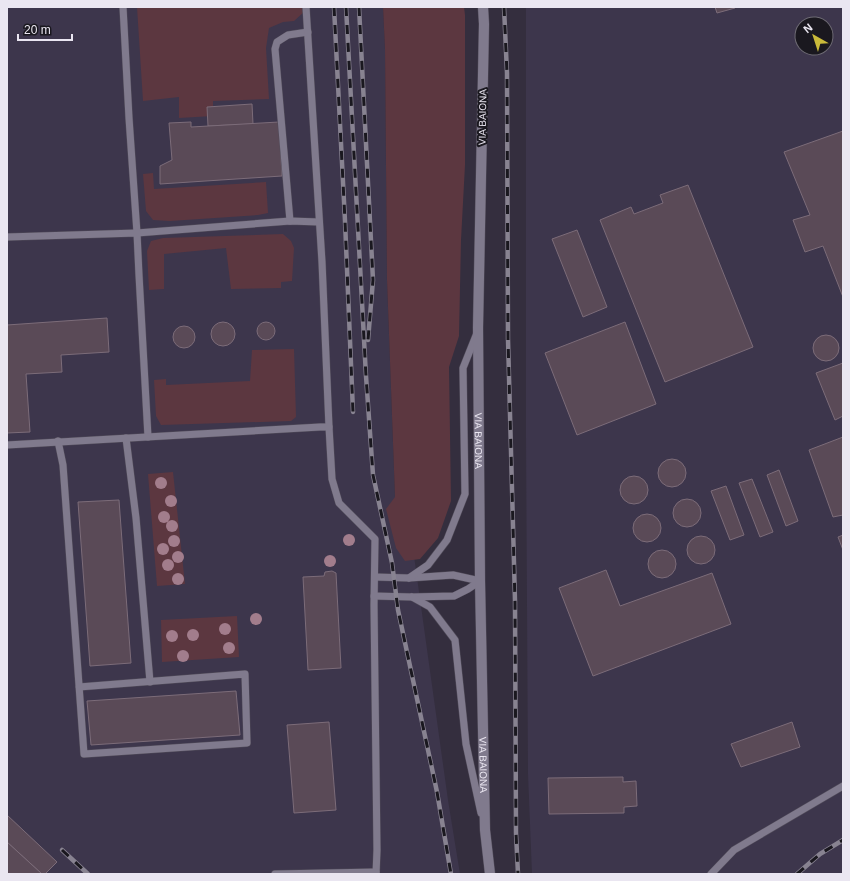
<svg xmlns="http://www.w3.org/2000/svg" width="850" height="881" font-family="Helvetica,sans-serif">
<rect width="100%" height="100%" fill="#342e3e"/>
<!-- built -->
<g fill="#3d364c" fill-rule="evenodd">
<polygon points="7,7 383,7 385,49 387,280 395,497 414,556 448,800 460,874 7,874"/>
<path d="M526,7H843V874H532L528,774L526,437ZM802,24H826V48H802Z"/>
</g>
<!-- green -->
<g fill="#5c3740">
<polygon points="137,7 303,7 304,12 294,21 283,22 269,28 266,48 269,99 213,101 213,116 179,118 179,97 143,101"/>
<polygon points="383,7 464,7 465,15 465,165 461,240 459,336 449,367 451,501 438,538 420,559 405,561 396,548 386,509 395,497 387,280 385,49"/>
<polygon points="153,173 154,189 266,182 268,213 258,215 170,221 153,220 146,211 143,174"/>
<polygon points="283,234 291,241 294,248 292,281 281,282 281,288 231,289 226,248 164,254 164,289 149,290 147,251 151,241 163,238"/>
<polygon points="294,349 296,417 291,421 161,425 156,416 154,380 166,379 166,385 250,381 252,350"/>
<polygon points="173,472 185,584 157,586 148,474"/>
<polygon points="237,616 239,657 162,662 161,620"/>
</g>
<!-- building -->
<g fill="#5a4a57" stroke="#7c6c79">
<polygon points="715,7 734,7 735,8 717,13"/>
<polygon points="252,104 253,124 208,126 207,107"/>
<polygon points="191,122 191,127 279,122 282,176 160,184 160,166 172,160 169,123"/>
<polygon points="843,131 843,297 823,246 805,252 793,220 810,215 784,152"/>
<polygon points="688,185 753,347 665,382 600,220 631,207 634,214 663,203 660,195"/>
<polygon points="577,230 607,307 583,317 552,239"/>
<polygon points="107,318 109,352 61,355 62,372 26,374 30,432 7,433 7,325"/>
<circle cx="223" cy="334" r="12"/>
<circle cx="266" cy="331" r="9"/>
<polygon points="625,322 656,404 577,435 545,353"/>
<circle cx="184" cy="337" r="11"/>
<circle cx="826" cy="348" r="13"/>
<polygon points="843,363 843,416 835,420 816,373"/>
<polygon points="843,437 843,515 833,517 809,450"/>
<circle cx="672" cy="473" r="14"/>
<polygon points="779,470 798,521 786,526 767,475"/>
<circle cx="634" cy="490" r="14"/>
<polygon points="752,479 773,532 760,537 739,483"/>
<polygon points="726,486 744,535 730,540 711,491"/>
<circle cx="687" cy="513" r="14"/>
<polygon points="119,500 131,663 90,666 78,502"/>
<circle cx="647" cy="528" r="14"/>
<polygon points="843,535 843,550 838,537"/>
<circle cx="701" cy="550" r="14"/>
<circle cx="662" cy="564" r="14"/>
<polygon points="606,570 620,606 712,573 731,624 593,676 559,588"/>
<polygon points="332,571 336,573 341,668 308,670 303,577 324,576 325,572"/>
<polygon points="236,691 240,735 91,745 87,701"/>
<polygon points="329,722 336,810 294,813 287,725"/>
<polygon points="792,722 800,747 741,767 731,744"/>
<polygon points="623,777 623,782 636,781 637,806 624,807 624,813 549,814 548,778"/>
<polygon points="7,815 57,862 45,874 42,874 7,842"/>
<polygon points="7,842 42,874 7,874"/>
</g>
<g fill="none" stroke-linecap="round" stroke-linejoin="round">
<!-- lane casing -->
<g stroke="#514c5a" stroke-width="8">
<g id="lane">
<polyline points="123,7 129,118 137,233 290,221 319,222"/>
<polyline points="290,221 275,49 277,42 288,35 308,32"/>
<polyline points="7,237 137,233 139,275 148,437"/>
<polyline points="329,427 332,479 339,503 375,539 374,605 377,850 376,874"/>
<polyline points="126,438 136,518 150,682"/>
<polyline points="58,441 63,465 84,754 247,743 245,674 79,687"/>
<polyline points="7,445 320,427 329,427 322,262 306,7"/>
<polyline points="375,577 409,578 453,575 480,581"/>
<polyline points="409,578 428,565 447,540 465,494 463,368 477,333"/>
<polyline points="374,596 412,597 454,596 468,589 480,581"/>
<polyline points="412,597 430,607 455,640 466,744 481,813"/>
<polyline points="275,874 376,872"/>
<polyline points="711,874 734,850 843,786"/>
</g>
</g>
<!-- street casing -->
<g stroke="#514c5a" stroke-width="11">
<g id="street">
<path id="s1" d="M483,7L484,24L478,328L480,581L485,830L490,874"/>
</g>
</g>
<!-- lane -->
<use href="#lane" stroke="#807a8d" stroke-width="7"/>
<!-- street -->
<use href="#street" stroke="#807a8d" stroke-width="10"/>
<!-- rail casing -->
<g stroke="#888391" stroke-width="4.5">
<g id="rail">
<polyline points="334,7 345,221 353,412"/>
<polyline points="346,7 366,376 373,475 392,563 398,610 437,792 451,874"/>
<polyline points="359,7 373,280 368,340"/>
<polyline points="504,7 507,73 508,339 515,601 516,833 518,874"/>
<polyline points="62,850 88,874"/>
<polyline points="797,874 820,854 843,840"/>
</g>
</g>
<!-- rail -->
<use href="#rail" stroke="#1a181f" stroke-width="3" stroke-dasharray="9" stroke-linecap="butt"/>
</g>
<!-- trees -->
<g fill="#a27d8c">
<circle cx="161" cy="483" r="6"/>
<circle cx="171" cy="501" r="6"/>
<circle cx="164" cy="517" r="6"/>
<circle cx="172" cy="526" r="6"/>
<circle cx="349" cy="540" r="6"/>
<circle cx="174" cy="541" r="6"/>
<circle cx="163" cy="549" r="6"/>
<circle cx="178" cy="557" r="6"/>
<circle cx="330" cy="561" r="6"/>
<circle cx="168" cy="565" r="6"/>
<circle cx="178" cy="579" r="6"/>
<circle cx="256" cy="619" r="6"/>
<circle cx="225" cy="629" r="6"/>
<circle cx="193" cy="635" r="6"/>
<circle cx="172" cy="636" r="6"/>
<circle cx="229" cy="648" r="6"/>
<circle cx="183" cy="656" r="6"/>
</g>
<g text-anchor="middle" stroke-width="4" stroke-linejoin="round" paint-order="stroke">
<!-- street labels -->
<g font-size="10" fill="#eae6f1" stroke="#1a181f">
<text transform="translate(482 117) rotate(-89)" y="4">VIA BAIONA</text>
<text dy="4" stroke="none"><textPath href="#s1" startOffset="434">VIA BAIONA</textPath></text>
<text dy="4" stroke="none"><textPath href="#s1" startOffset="758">VIA BAIONA</textPath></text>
</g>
</g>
<!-- border -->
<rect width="850" height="881" fill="none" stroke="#eae6f1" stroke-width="16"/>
<!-- north arrow -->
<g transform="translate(814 36) rotate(321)"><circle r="19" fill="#1a181f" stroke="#6d6a73"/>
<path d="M0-3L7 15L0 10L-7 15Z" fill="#caba3a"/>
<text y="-6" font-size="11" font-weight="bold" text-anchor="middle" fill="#eae6f1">N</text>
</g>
<!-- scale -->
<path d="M18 34v6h54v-6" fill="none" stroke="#eae6f1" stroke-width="2"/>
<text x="24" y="34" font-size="12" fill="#eae6f1" stroke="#1a181f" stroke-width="3" paint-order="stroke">20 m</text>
</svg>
